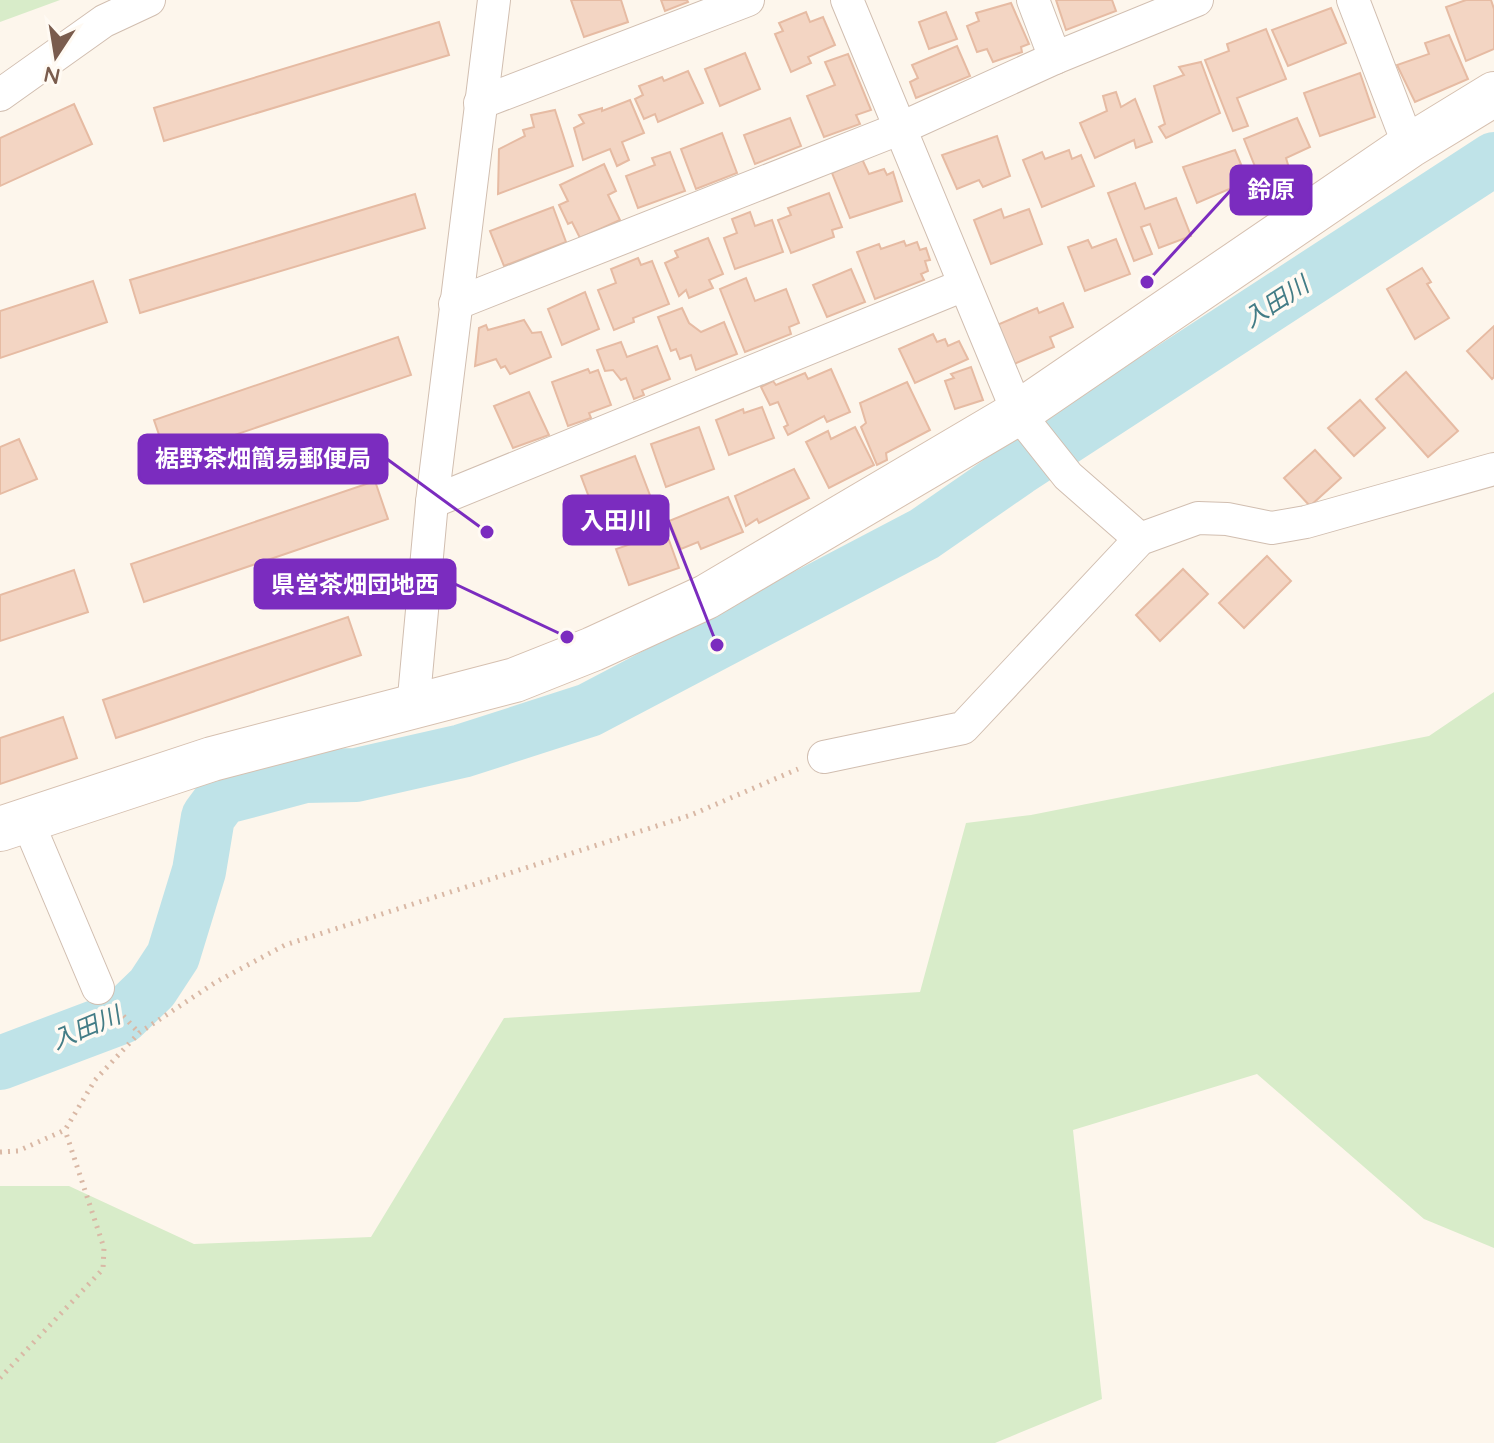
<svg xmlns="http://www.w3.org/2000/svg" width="1494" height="1443" font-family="Quicksand,'Noto Sans JP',sans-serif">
<rect width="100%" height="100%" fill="#fdf6ec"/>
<!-- green -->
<g fill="#d8ecc9">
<polygon points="0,0 60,0 0,22"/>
<polygon points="1494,692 1494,1248 1424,1219 1257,1074 1073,1130 1102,1399 995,1443 0,1443 0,1186 69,1186 194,1244 371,1237 504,1018 920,992 966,823 1031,815 1429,736"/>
</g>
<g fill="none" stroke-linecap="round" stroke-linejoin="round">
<!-- river -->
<polyline stroke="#bfe3e8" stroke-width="54" points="0,1063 122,1017 152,988 173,956 199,871 208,817 222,798 305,776 356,775 462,751 589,710 924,534 1018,469 1494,159"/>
</g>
<!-- building -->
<g fill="#f3d5c3" stroke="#e6bba3" stroke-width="2">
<polygon points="571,0 621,0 628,22 584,37"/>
<polygon points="661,0 687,0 688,2 665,11"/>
<polygon points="1056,0 1112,0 1116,11 1066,30"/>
<polygon points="1466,0 1491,0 1494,9 1494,49 1466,61 1446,7"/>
<polygon points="1011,3 1029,44 1021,47 1022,52 993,62 987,49 977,52 967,26 979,21 976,13"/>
<polygon points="1331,8 1346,43 1288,66 1272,30"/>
<polygon points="806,12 810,22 823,17 835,45 808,57 811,63 791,72 775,34 783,31 779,23"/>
<polygon points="946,12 957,39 929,49 919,22"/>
<polygon points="439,22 449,55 164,141 154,108"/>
<polygon points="1266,29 1286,79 1237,98 1248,126 1233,131 1205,60 1229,51 1227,44"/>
<polygon points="1449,35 1468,79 1415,102 1397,65 1429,54 1425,43"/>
<polygon points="957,46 970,76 916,98 910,82 918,78 912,65"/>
<polygon points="745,53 760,89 720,106 705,69"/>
<polygon points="848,54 871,110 856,115 860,124 824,137 807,96 835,85 825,62"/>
<polygon points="1201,62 1220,113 1166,138 1159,127 1165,124 1154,86 1184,75 1179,67"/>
<polygon points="688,71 703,103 658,122 655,114 644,119 635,99 643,95 639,86 662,77 664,81"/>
<polygon points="1360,73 1375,117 1320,136 1304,93"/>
<polygon points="1116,92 1121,107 1135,99 1152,142 1136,148 1134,140 1095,158 1080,123 1107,111 1103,96"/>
<polygon points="630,100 644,133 622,142 629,160 617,166 610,149 583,160 574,128 584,123 579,115 602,108 602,111"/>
<polygon points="74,104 92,144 0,186 0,138"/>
<polygon points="555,110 573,166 498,194 499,149 525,136 523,130 534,127 531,115"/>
<polygon points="790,118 801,146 755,164 744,135"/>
<polygon points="1297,118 1310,147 1286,158 1289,168 1260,179 1244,139"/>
<polygon points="722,133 737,173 696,189 681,149"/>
<polygon points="997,136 1010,176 983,187 979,180 957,189 942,155"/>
<polygon points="1069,150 1072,159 1081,155 1094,186 1042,207 1023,160 1042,152 1045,159"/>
<polygon points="1235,150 1248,181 1197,203 1183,167"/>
<polygon points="670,152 685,191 638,208 626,176 655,165 652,158"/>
<polygon points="862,159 869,174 884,169 887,175 893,172 902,201 850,218 832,173"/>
<polygon points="604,164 616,191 608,195 620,220 580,238 572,222 568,224 559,205 568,201 560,185"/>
<polygon points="1135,183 1145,209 1176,198 1191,236 1159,248 1150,224 1141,227 1152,254 1134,261 1108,193"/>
<polygon points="829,193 842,227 832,230 834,237 791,253 778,220 791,215 788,208"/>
<polygon points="415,194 425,228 140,313 130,280"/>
<polygon points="553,207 566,242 504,266 490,231"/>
<polygon points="1001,209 1004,218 1029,209 1042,244 991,264 974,220"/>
<polygon points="750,212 755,226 772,220 783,252 735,269 724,238 737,233 732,219"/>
<polygon points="708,238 723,274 709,280 713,288 689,298 686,290 679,296 665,263 678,257 675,251"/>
<polygon points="1116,239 1130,274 1085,291 1068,247 1088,240 1092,248"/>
<polygon points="904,241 906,246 917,242 920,250 926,248 930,260 925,261 928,271 921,274 924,280 875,299 857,252 879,244 881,249"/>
<polygon points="638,258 641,265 652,261 669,304 633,318 634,322 614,330 598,290 616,283 611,269"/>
<polygon points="1422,268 1431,282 1427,284 1449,318 1415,339 1387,289"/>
<polygon points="851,269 865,302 827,317 813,285"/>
<polygon points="746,278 755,301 786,289 799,323 789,327 791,334 745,352 720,289"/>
<polygon points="93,281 107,322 0,358 0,311"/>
<polygon points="585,292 599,329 562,345 548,309"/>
<polygon points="1063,303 1073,327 1050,337 1054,347 1014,364 997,325 1037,308 1039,313"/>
<polygon points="682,308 689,323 701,332 724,322 737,354 696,370 691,355 680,359 676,349 671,351 658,317"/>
<polygon points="524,320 532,333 541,332 551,357 510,374 505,366 501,368 496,359 475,366 479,328 486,325 488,330"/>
<polygon points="1494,326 1494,377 1492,379 1467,351"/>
<polygon points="933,334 937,342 945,339 948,346 959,341 968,359 915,383 899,349"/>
<polygon points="398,337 411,375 167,458 154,420"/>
<polygon points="621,342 627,357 657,346 670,379 642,390 644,395 634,399 626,378 621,380 613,370 605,371 597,350"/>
<polygon points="971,367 983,400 955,409 945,381 954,378 951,374"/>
<polygon points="588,369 590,373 598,370 611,405 589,413 591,418 568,426 552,382"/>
<polygon points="831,369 850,412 827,422 824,416 788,435 784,427 788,425 778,402 770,405 761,387 773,381 776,385 805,373 808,379"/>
<polygon points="1406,372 1458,431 1428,457 1376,399"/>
<polygon points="907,382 930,430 886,453 887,460 877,465 861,427 866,423 860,403"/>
<polygon points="529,392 549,435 513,448 494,406"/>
<polygon points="1360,400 1385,428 1354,456 1328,428"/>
<polygon points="762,407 774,438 729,455 716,420 743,409 744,413"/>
<polygon points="699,427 714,469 666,487 651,444"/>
<polygon points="855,427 874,465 829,488 806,442 828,431 831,439"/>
<polygon points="19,439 37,479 0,494 0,447"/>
<polygon points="1315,450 1341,478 1310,506 1284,478"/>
<polygon points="635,456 651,498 613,511 614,515 598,521 581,476"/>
<polygon points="794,469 809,498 759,523 757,519 746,526 735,496"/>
<polygon points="375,481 388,519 144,602 131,564"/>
<polygon points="728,497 743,532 701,549 698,542 681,549 669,521"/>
<polygon points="666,532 679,568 629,585 616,549"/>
<polygon points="1267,556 1291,581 1244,628 1219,603"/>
<polygon points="1183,569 1208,594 1160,641 1136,615"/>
<polygon points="74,570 88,612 0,641 0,595"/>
<polygon points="348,617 361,655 116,738 103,700"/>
<polygon points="63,717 77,758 0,784 0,738"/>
</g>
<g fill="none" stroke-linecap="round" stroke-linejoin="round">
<!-- street casing -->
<g stroke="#d1beb0" stroke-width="34">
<g id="street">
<polyline points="847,0 1018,413 1068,476 1140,539"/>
<polyline points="1033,0 1055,58"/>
<polyline points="1353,0 1409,146"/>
<polyline points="0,95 104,21 149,0"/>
<polyline points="480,103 748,0"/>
<polyline points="455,304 901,128 1055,58 1197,0"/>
<polyline points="432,502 964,285"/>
<polyline points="413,708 432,502 494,0"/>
<polyline points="824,757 963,728 1140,539 1198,518 1227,519 1272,528 1306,522 1494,469"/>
<polyline points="27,820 98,988"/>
</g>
</g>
<!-- secondary casing -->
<g stroke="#d6c0b0" stroke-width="46">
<polyline id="secondary" points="0,829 212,759 515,680 593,649 706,597 1018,413 1409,146 1494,94"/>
</g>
<!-- path -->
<g stroke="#d9b8a5" stroke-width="5" stroke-dasharray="2 6" stroke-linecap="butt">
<polyline points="118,1010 139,1033"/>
<polyline points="0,1152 18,1151 65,1130 95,1080 139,1033 216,982 285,945 691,815 798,769"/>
<polyline points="0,1378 103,1269 104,1248 65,1130"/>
</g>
<!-- street -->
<use href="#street" stroke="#fff" stroke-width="32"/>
<!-- secondary -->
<use href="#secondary" stroke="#fff" stroke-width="44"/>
</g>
<g text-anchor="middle" stroke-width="7" stroke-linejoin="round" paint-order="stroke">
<!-- water labels -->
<g font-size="24" font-style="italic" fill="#437c86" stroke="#fffaf3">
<text transform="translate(1276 302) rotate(-33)" y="8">入田川</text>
<text transform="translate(86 1028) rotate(-23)" y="8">入田川</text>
</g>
</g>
<!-- callouts -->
<path fill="none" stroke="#7b2cbf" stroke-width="3" d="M1147 282L1231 190M487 532L387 459M717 645L668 520M567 637L455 584"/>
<g fill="#7b2cbf" stroke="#fffaf3" stroke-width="3">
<circle cx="1147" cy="282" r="8"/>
<circle cx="487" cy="532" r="8"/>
<circle cx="717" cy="645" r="8"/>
<circle cx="567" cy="637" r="8"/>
</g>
<g fill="#7b2cbf" stroke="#7b2cbf" stroke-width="3">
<rect x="1231" y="166" width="80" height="48" rx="8"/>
<rect x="139" y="435" width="248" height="48" rx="8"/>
<rect x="564" y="496" width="104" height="48" rx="8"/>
<rect x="255" y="560" width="200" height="48" rx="8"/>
</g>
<g font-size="24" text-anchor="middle" font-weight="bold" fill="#fff">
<text x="1271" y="198">鈴原</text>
<text x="263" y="467">裾野茶畑簡易郵便局</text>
<text x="616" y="529">入田川</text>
<text x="355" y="593">県営茶畑団地西</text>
</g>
<!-- north arrow -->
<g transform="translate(56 56) rotate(192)" stroke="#fffaf3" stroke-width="6" paint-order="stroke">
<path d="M0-6L14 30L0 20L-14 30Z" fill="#7a5c4d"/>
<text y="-12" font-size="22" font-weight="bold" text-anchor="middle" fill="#7a5c4d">N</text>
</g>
</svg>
